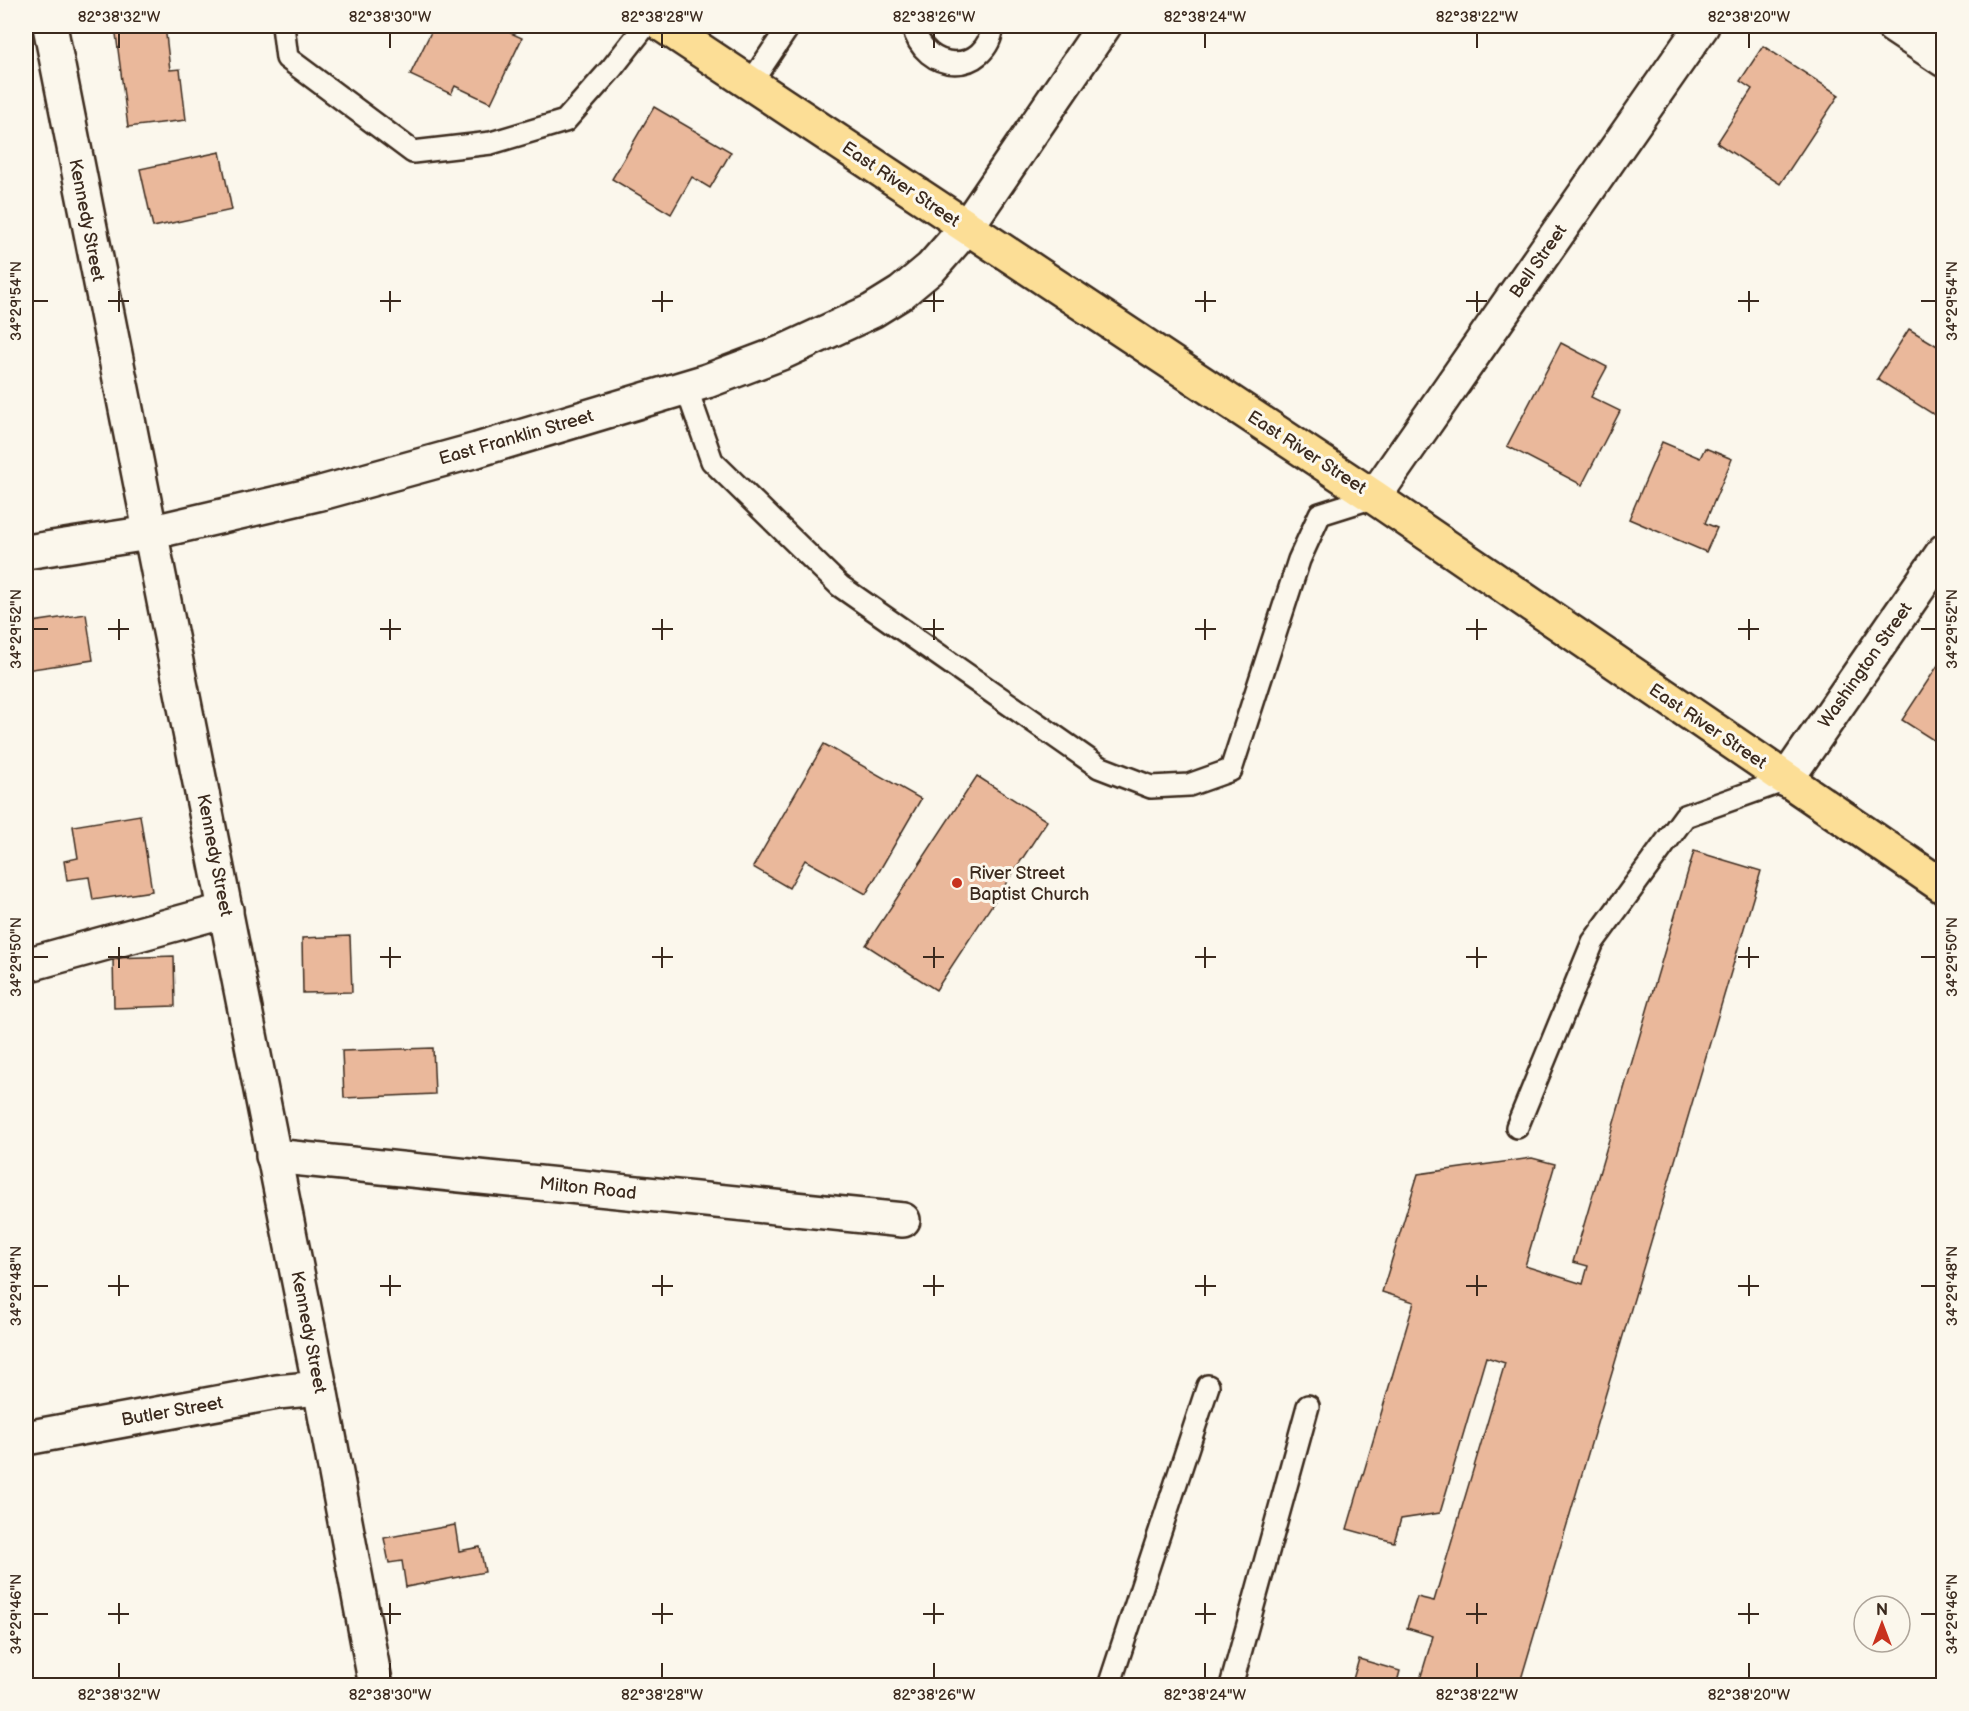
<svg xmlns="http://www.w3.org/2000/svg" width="1969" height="1711" font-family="'Balsamiq Sans',sans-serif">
<rect width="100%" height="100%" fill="#fbf7ec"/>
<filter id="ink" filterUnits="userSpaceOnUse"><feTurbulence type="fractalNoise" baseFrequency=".0167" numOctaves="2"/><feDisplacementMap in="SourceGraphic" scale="12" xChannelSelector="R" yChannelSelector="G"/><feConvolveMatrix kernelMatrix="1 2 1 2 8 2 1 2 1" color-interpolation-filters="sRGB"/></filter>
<g filter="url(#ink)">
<!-- building -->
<g fill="#eab89b" stroke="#3b2a1e" stroke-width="1.5">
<polygon points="115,26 165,26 170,70 180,69 186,120 128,127"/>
<polygon points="434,26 495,26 522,38 491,103 455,86 451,94 410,75"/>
<polygon points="1763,46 1839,95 1780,184 1717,143 1752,89 1740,81"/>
<polygon points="654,107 731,152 710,188 692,177 671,214 612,179"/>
<polygon points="220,152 232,210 153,227 140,169"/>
<polygon points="1909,329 1944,350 1944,421 1877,379"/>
<polygon points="1561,343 1607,367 1591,397 1620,411 1582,485 1507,446"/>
<polygon points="1662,442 1700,458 1705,448 1732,459 1705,523 1717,528 1706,552 1629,519"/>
<polygon points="86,614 93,660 26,670 26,623"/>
<polygon points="1944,656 1944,734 1938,743 1902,720"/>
<polygon points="824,744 921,799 866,894 805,860 789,888 753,867"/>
<polygon points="977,776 1047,821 936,990 866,945"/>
<polygon points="140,815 152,891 93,900 89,877 67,880 64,861 78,858 73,826"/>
<polygon points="1694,851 1761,871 1519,1686 1418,1686 1433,1636 1407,1628 1417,1597 1434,1601 1505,1363 1486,1357 1440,1513 1401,1519 1394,1542 1347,1529 1414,1302 1382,1292 1418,1174 1532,1158 1555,1164 1525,1266 1583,1284 1588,1266 1573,1262"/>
<polygon points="350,936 352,992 303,993 302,938"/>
<polygon points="174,956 175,1006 114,1008 113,958"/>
<polygon points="433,1048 435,1094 344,1098 342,1051"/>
<polygon points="455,1525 459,1551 480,1547 485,1572 406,1587 402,1561 389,1563 384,1538"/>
<polygon points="1359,1659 1400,1671 1396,1686 1351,1686"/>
</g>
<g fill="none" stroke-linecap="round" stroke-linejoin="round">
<!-- lane casing -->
<g stroke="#3b2a1e" stroke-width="26">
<g id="lane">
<polyline points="283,26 287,58 413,152 491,143 565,121 612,68 645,26"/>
<path d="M913,26C924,74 986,76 993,26"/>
<polyline points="750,84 789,26"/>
<polyline points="686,387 712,461 840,586 1099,767 1151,787 1189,785 1231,770 1299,560 1320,514 1374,497"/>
<polyline points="1517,1127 1593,942 1685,816 1786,780"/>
<polyline points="1109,1686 1208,1386"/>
<polyline points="1231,1686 1308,1406"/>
</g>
</g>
<!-- street casing -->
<g stroke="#3b2a1e" stroke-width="38">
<g id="street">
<polyline points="50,26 320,1388 376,1686"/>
<polyline points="1893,26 1944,60"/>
<polyline points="1374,497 1702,26"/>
<polyline points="1786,780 1944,551"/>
<polyline points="26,965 226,910"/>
<polyline points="273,1156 903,1220"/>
<polyline points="26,1438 277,1392 320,1388"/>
</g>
</g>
<!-- secondary casing -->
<g stroke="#3b2a1e" stroke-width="38">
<polyline id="secondary" points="26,552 149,533 321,493 477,450 707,381 781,353 872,311 901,293 931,268 966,228 1104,26"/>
</g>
<!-- primary casing -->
<g stroke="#3b2a1e" stroke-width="38">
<polyline id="primary" points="664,26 1374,497 1944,887"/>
</g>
<!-- lane -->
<use href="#lane" stroke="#fbf7ec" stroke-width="21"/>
<!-- street -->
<use href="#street" stroke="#fbf7ec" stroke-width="33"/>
<!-- secondary -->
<use href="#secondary" stroke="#fbf7ec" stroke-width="33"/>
<!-- primary -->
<use href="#primary" stroke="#fcde96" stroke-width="33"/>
</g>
</g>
<!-- ticks -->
<path fill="none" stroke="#3b2a1e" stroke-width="2" d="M119,33V48M390,33V48M662,33V48M934,33V48M1205,33V48M1477,33V48M1749,33V48M119,291V312M390,291V312M662,291V312M934,291V312M1205,291V312M1477,291V312M1749,291V312M33,301H48M108,301H129M380,301H401M652,301H673M923,301H944M1195,301H1216M1466,301H1487M1738,301H1759M1921,301H1936M119,619V640M390,619V640M662,619V640M934,619V640M1205,619V640M1477,619V640M1749,619V640M33,629H48M108,629H129M380,629H401M652,629H673M923,629H944M1195,629H1216M1466,629H1487M1738,629H1759M1921,629H1936M119,947V968M390,947V968M662,947V968M934,947V968M1205,947V968M1477,947V968M1749,947V968M33,957H48M108,957H129M380,957H401M652,957H673M923,957H944M1195,957H1216M1466,957H1487M1738,957H1759M1921,957H1936M119,1275V1296M390,1275V1296M662,1275V1296M934,1275V1296M1205,1275V1296M1477,1275V1296M1749,1275V1296M33,1286H48M108,1286H129M380,1286H401M652,1286H673M923,1286H944M1195,1286H1216M1466,1286H1487M1738,1286H1759M1921,1286H1936M119,1603V1624M390,1603V1624M662,1603V1624M934,1603V1624M1205,1603V1624M1477,1603V1624M1749,1603V1624M33,1614H48M108,1614H129M380,1614H401M652,1614H673M923,1614H944M1195,1614H1216M1466,1614H1487M1738,1614H1759M1921,1614H1936M119,1663V1678M390,1663V1678M662,1663V1678M934,1663V1678M1205,1663V1678M1477,1663V1678M1749,1663V1678"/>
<!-- markers -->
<circle fill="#c8321e" stroke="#fbf7ec" stroke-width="2" cx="957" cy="883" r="6"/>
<g text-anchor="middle" stroke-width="6" stroke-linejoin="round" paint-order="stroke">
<!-- street labels -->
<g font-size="18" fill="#3b2a1e" stroke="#fbf7ec">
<text transform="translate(901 184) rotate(34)" y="6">East River Street</text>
<text transform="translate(87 220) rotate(79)" y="6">Kennedy Street</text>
<text transform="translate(1538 261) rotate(-55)" y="6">Bell Street</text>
<text transform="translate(516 437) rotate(-16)" y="6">East Franklin Street</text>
<text transform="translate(1307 452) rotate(33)" y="6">East River Street</text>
<text transform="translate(1865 665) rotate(-55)" y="6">Washington Street</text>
<text transform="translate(1708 726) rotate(34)" y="6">East River Street</text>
<text transform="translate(215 855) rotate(79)" y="6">Kennedy Street</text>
<text transform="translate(588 1188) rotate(6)" y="6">Milton Road</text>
<text transform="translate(309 1332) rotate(79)" y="6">Kennedy Street</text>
<text transform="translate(172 1411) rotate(-10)" y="6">Butler Street</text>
</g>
<!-- poi labels -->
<g font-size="18" fill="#3b2a1e" stroke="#fbf7ec" text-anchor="start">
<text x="969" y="879">River Street<tspan x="969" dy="21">Baptist Church</tspan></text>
</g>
</g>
<!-- margin -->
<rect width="1969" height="1711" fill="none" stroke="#fbf7ec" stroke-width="66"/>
<!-- north arrow -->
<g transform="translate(1882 1624)"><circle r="28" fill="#fbf7ec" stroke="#aea59a" stroke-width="1.5"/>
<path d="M0-4.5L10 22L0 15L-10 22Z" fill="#c8321e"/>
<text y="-9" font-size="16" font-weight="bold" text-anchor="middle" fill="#3b2a1e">N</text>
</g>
<rect x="33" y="33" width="1903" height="1645" fill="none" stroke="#3b2a1e" stroke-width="2"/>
<g font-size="15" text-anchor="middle" fill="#3b2a1e">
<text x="119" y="22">82°38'32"W</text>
<text x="390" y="22">82°38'30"W</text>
<text x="662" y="22">82°38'28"W</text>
<text x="934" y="22">82°38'26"W</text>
<text x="1205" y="22">82°38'24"W</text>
<text x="1477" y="22">82°38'22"W</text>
<text x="1749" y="22">82°38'20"W</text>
<text transform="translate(16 301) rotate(-90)" y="5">34°29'54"N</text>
<text transform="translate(1952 301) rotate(-90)" y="5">34°29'54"N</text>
<text transform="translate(16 629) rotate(-90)" y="5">34°29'52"N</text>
<text transform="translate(1952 629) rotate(-90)" y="5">34°29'52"N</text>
<text transform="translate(16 957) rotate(-90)" y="5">34°29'50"N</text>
<text transform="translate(1952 957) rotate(-90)" y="5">34°29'50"N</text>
<text transform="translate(16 1286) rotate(-90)" y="5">34°29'48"N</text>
<text transform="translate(1952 1286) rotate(-90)" y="5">34°29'48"N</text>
<text transform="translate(16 1614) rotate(-90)" y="5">34°29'46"N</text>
<text transform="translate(1952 1614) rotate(-90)" y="5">34°29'46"N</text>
<text x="119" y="1700">82°38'32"W</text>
<text x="390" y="1700">82°38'30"W</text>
<text x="662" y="1700">82°38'28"W</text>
<text x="934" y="1700">82°38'26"W</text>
<text x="1205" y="1700">82°38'24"W</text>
<text x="1477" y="1700">82°38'22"W</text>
<text x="1749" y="1700">82°38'20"W</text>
</g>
</svg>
